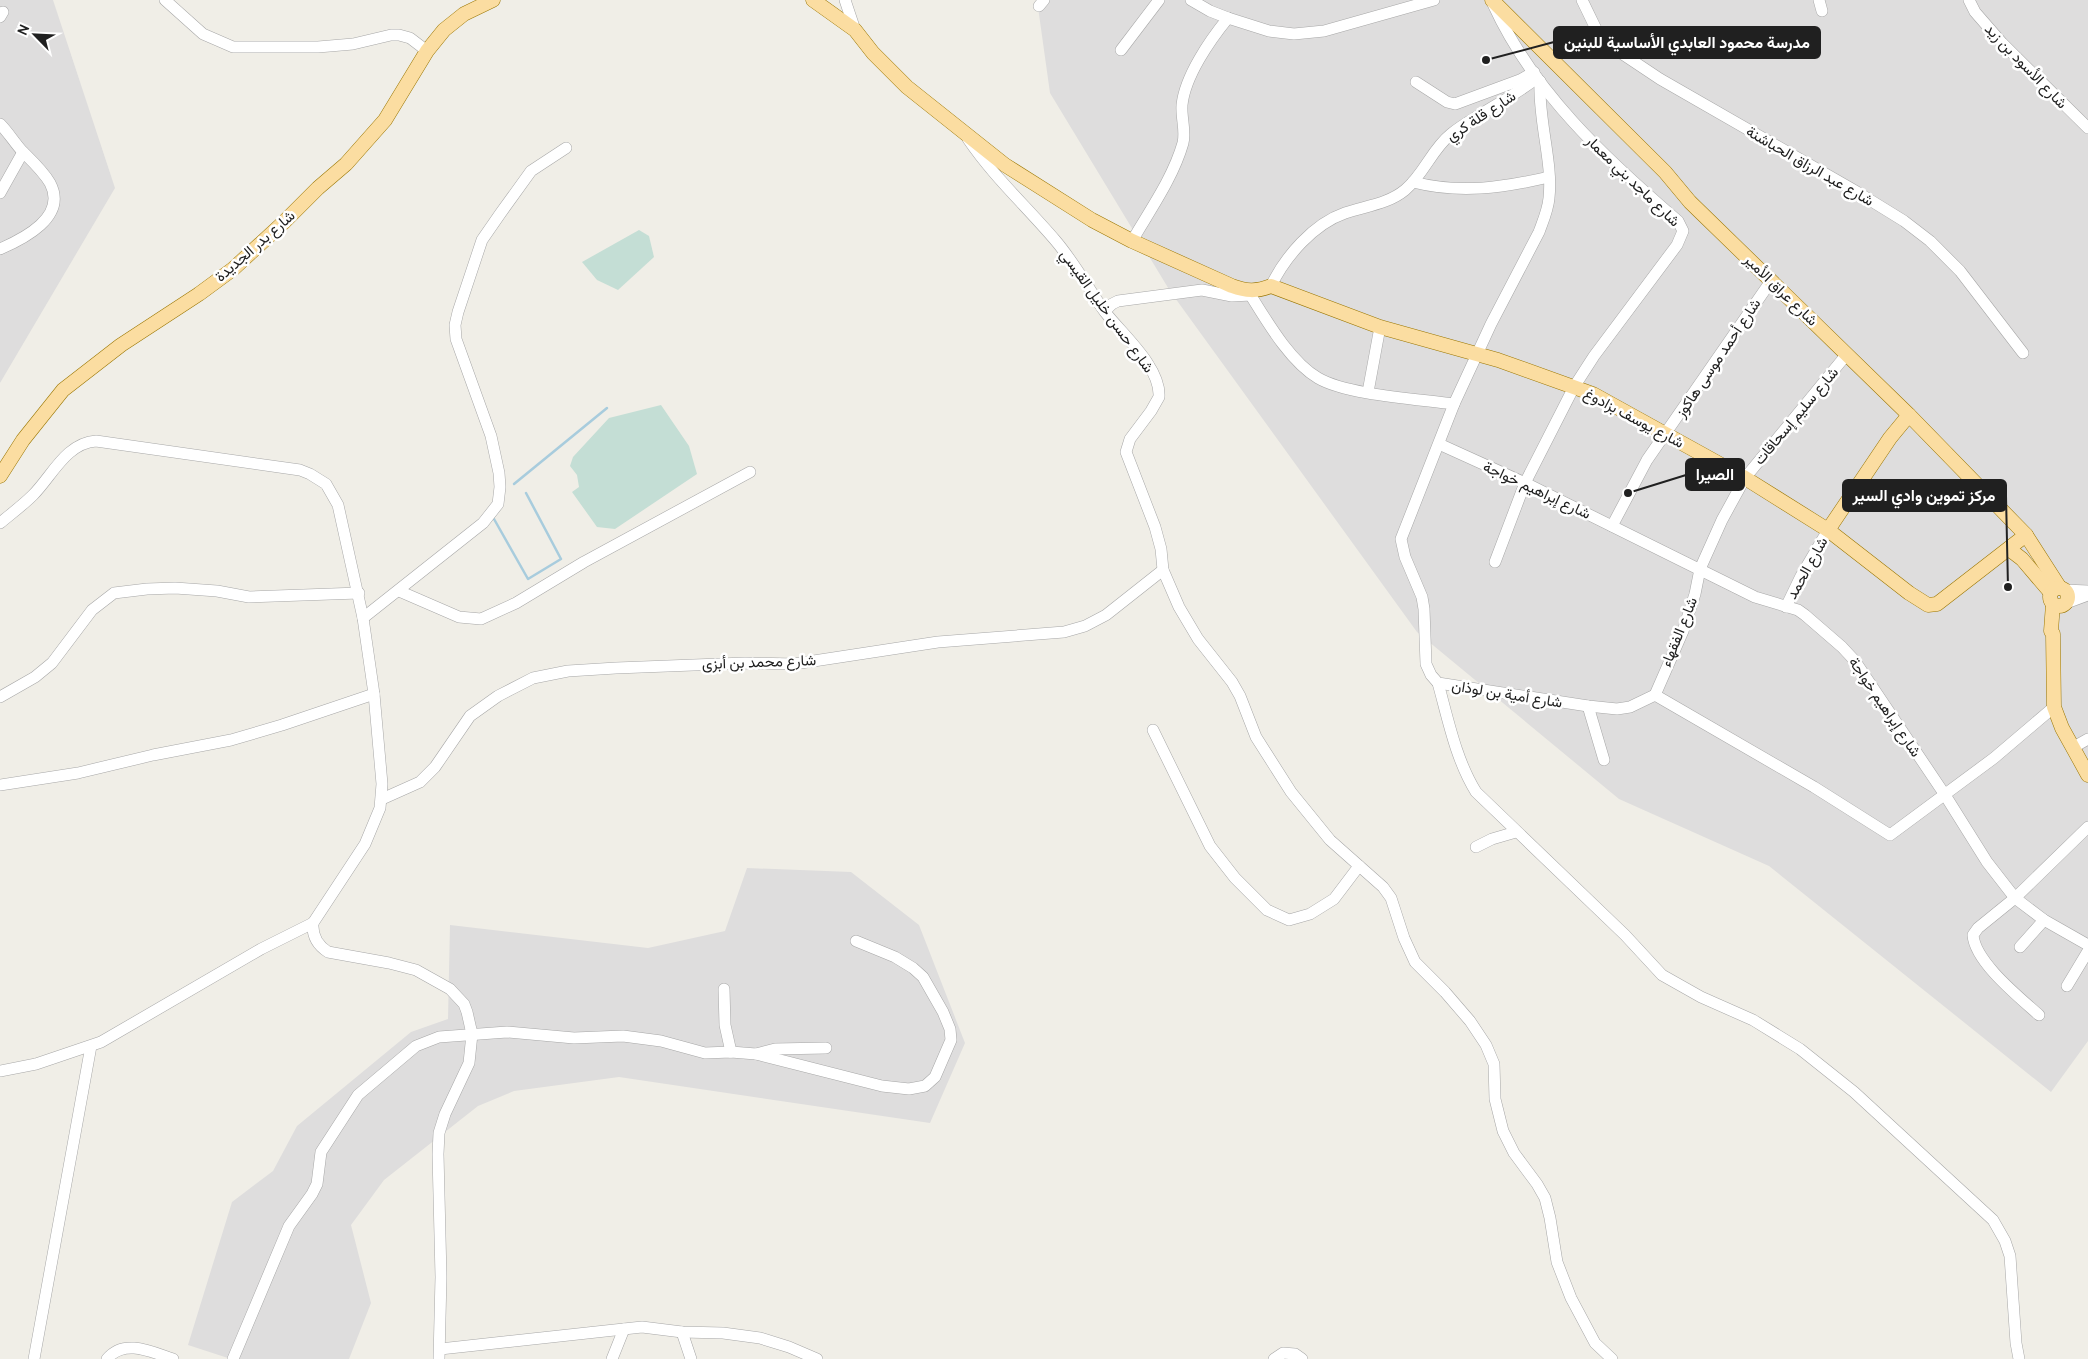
<svg xmlns="http://www.w3.org/2000/svg" width="2088" height="1359" font-family="Cabin,Vazirmatn,sans-serif">
<rect width="100%" height="100%" fill="#f0eee7"/>
<!-- residential -->
<g fill="#dedddd">
<polygon points="0,0 53,0 115,188 0,383"/>
<polygon points="1037,0 2088,0 2088,1041 2051,1092 1769,866 1619,799 1417,632 1170,291 1050,93"/>
<polygon points="747,868 851,872 919,925 965,1043 930,1123 619,1077 514,1091 478,1106 384,1180 351,1225 371,1303 349,1359 231,1359 188,1345 232,1202 273,1171 297,1126 411,1032 448,1019 450,925 648,948 725,931"/>
</g>
<!-- wetland -->
<g fill="#c4ded5">
<polygon points="639,230 649,236 654,257 618,290 597,280 582,262"/>
<polygon points="661,405 689,446 697,474 615,529 597,527 572,492 579,487 577,475 570,466 573,457 609,418"/>
</g>
<g fill="none" stroke-linecap="round" stroke-linejoin="round">
<!-- stream -->
<g stroke="#a8ccdd" stroke-width="2.5">
<polyline points="514,484 607,408"/>
<polyline points="494,519 528,579 561,559 526,493"/>
</g>
<!-- minor casing -->
<g stroke="#a7a7a7" stroke-width="12">
<g id="minor">
<polyline points="165,0 203,34 233,47 318,47 353,44 391,35 399,35 410,38 427,51"/>
<polyline points="845,0 855,30"/>
<polyline points="1191,0 1210,11 1228,18 1269,31 1294,34 1324,31 1434,0"/>
<polyline points="1582,0 1598,33 1609,45 1660,79 1857,192 1904,221 1930,241 1960,271 2023,353"/>
<polyline points="1819,0 1822,11"/>
<polyline points="1969,0 1975,12 2002,43 2088,128"/>
<path d="M1493,4C1533,92 1606,159 1678,221L1683,231L1677,245L1594,356L1574,387L1525,483L1495,562"/>
<polyline points="1039,6 1044,0"/>
<polyline points="0,17 3,12"/>
<polyline points="1121,50 1159,0"/>
<path d="M1540,81C1538,120 1553,162 1549,198C1548,210 1543,221 1539,232L1491,324L1454,404L1401,539L1405,557L1422,597L1424,609L1426,664L1431,675L1438,683L1588,706L1617,709L1630,707L1655,695"/>
<polyline points="1416,82 1447,102 1455,104 1520,80 1534,72"/>
<path d="M0,124C8,132 14,142 22,151C32,161 43,171 50,183C68,217 23,239 0,249"/>
<path d="M968,139C993,176 1026,206 1055,240C1074,262 1088,288 1105,312C1122,334 1161,367 1159,397L1151,411L1130,439L1126,452L1155,527L1161,549L1163,570L1179,607L1198,639L1232,682L1240,696L1256,737L1291,792L1330,840L1383,887L1391,898L1404,938L1415,962L1445,992L1470,1021L1486,1045L1494,1064L1495,1099L1503,1131L1514,1153L1537,1184L1545,1198L1550,1218L1557,1262L1571,1298L1595,1343L1612,1359"/>
<path d="M1413,182C1460,194 1502,188 1549,177"/>
<polyline points="0,193 23,152"/>
<path d="M1132,241C1150,210 1173,178 1183,143C1186,131 1181,118 1182,105C1185,76 1210,40 1228,18"/>
<path d="M1271,286C1285,257 1313,224 1345,213C1366,206 1388,204 1405,190C1424,174 1432,149 1451,134C1462,125 1475,118 1486,111C1504,101 1521,90 1537,78"/>
<path d="M1248,291C1265,318 1289,361 1318,378C1347,395 1418,399 1454,404"/>
<polyline points="1105,311 1112,304 1118,301 1202,290 1232,296 1251,295"/>
<polyline points="1368,392 1380,327"/>
<polyline points="1439,444 1525,483 1755,597 1798,610 1805,615 1842,647 1855,661 1945,795 1987,862 2015,898 2044,920 2088,945"/>
<path d="M0,523C11,514 23,505 33,495C52,476 66,443 96,441L300,470L310,474L326,484L338,505L363,618L374,694L382,784L380,808L365,844L313,923C312,936 317,945 328,952L389,963L416,970L450,989L464,1004L467,1012L472,1034L469,1063L445,1114L439,1133L438,1154L441,1277L439,1359"/>
<polyline points="1612,526 1647,460 1771,281"/>
<polyline points="2064,590 2088,591"/>
<polyline points="399,591 459,617 481,619 516,603 584,562 750,472"/>
<polyline points="2066,603 2088,595"/>
<polyline points="1786,607 1801,576 1828,530"/>
<polyline points="363,618 483,523 498,504 500,487 499,473 491,436 456,339 455,325 458,312 482,240 500,214 531,171 566,148"/>
<path d="M1438,683C1448,719 1456,760 1476,792L1625,935L1662,975L1701,997L1753,1020L1800,1049L1854,1092L1993,1220L2005,1241L2010,1256L2016,1343L2019,1359"/>
<polyline points="1655,695 1814,787 1890,835 1994,758 2054,707"/>
<polyline points="1655,695 1683,631 1695,594 1700,569 1722,520 1745,478 1847,354"/>
<polyline points="0,697 35,677 52,663 92,610 114,593 147,589 175,588 217,591 249,597 359,593"/>
<polyline points="1588,706 1604,760"/>
<polyline points="1153,730 1210,846 1235,878 1267,910 1289,920 1310,914 1334,899 1359,866"/>
<polyline points="2072,748 2088,739"/>
<polyline points="0,785 78,773 153,755 231,740 282,725 374,694"/>
<polyline points="382,799 420,782 435,767 470,716 498,696 533,678 568,671 616,668 745,663 794,664 938,642 1064,632 1085,626 1106,615 1163,570"/>
<polyline points="1476,847 1492,839 1516,832"/>
<polyline points="2020,947 2044,920"/>
<polyline points="2067,986 2088,951"/>
<polyline points="724,989 725,1025 731,1052"/>
<path d="M2039,1015C2019,997 1975,962 1973,935L1978,928L2015,898L2088,827"/>
<polyline points="756,1054 775,1049 826,1048"/>
<polyline points="0,1071 36,1064 101,1042 261,949 313,923"/>
<polyline points="682,1332 691,1359"/>
<polyline points="440,1349 642,1327 682,1332 723,1333 760,1338 789,1347 817,1359"/>
<polyline points="34,1359 91,1046"/>
<path d="M107,1359C124,1338 152,1352 173,1359"/>
<polyline points="233,1359 289,1226 312,1194 317,1184 321,1152 358,1095 416,1046 439,1037 507,1032 574,1038 623,1036 661,1041 705,1053 731,1052 756,1054 882,1086 909,1089 925,1086 935,1077 951,1040 950,1029 943,1012 923,977 913,968 895,957 856,941"/>
<polyline points="612,1359 624,1329"/>
<polyline points="1274,1359 1283,1353 1295,1354 1302,1359"/>
</g>
</g>
<!-- major casing -->
<g stroke="#9a7602" stroke-width="15">
<g id="major">
<path d="M813,0L855,30L873,53L907,87L1005,165L1092,220L1132,241L1232,286C1246,291 1256,292 1271,286L1380,327L1498,360L1593,394L1745,478L1828,530L1909,593L1928,605L1937,604L2026,535"/>
<polyline points="1492,0 1665,172 1690,202 1909,415 2026,535 2060,588"/>
<polyline points="0,476 23,440 63,390 121,345 199,294 233,269 284,222 318,188 346,164 385,120 427,51 444,30 464,14 493,0"/>
<polyline points="1828,530 1890,438 1909,415"/>
<polyline points="2009,549 2022,559 2051,593"/>
<circle cx="2059" cy="597" r="9"/>
<polyline points="2053,604 2051,631 2053,634 2054,707 2062,728 2088,775"/>
</g>
</g>
<!-- minor -->
<use href="#minor" stroke="#fff" stroke-width="11"/>
<!-- major -->
<use href="#major" stroke="#fbdda1" stroke-width="14"/>
</g>
<g text-anchor="middle" stroke-width="5" stroke-linejoin="round" paint-order="stroke">
<!-- street labels -->
<g font-size="15" fill="#202020" stroke="#fff">
<text transform="translate(2026 66) rotate(46)" y="5">شارع الأسود بن زيد</text>
<text transform="translate(1481 116) rotate(-33)" y="5">شارع قلة كري</text>
<text transform="translate(1810 166) rotate(30)" y="5">شارع عبد الرزاق الحباشنة</text>
<text transform="translate(1633 181) rotate(44)" y="5">شارع ماجد بني معمار</text>
<text transform="translate(255 246) rotate(-41)" y="5">شارع بدر الجديدة</text>
<text transform="translate(1781 290) rotate(44)" y="5">شارع عراق الأمير</text>
<text transform="translate(1107 311) rotate(54)" y="5">شارع حسن خليل القيسي</text>
<text transform="translate(1718 358) rotate(-56)" y="5">شارع أحمد موسى هاكوز</text>
<text transform="translate(1796 416) rotate(-50)" y="5">شارع سليم إسحاقات</text>
<text transform="translate(1634 418) rotate(28)" y="5">شارع يوسف بزادوغ</text>
<text transform="translate(1537 490) rotate(25)" y="5">شارع إبراهيم خواجة</text>
<text transform="translate(1807 568) rotate(-61)" y="5">شارع الحمد</text>
<text transform="translate(1679 632) rotate(-68)" y="5">شارع الفقهاء</text>
<text transform="translate(759 662) rotate(-2)" y="5">شارع محمد بن أبزى</text>
<text transform="translate(1507 694) rotate(9)" y="5">شارع أمية بن لوذان</text>
<text transform="translate(1885 707) rotate(56)" y="5">شارع إبراهيم خواجة</text>
</g>
</g>
<!-- callouts -->
<path fill="none" stroke="#202020" stroke-width="2" d="M1486 60L1554 42M1628 493L1686 475M2008 587L2006 496"/>
<g fill="#202020" stroke="#fff" stroke-width="2">
<circle cx="1486" cy="60" r="5"/>
<circle cx="1628" cy="493" r="5"/>
<circle cx="2008" cy="587" r="5"/>
</g>
<g fill="#202020" stroke="#202020" stroke-width="2">
<rect x="1554" y="27" width="266" height="31" rx="5"/>
<rect x="1686" y="459" width="58" height="31" rx="5"/>
<rect x="1843" y="480" width="163" height="31" rx="5"/>
</g>
<g font-size="16" text-anchor="middle" font-weight="bold" fill="#fff">
<text x="1687" y="48">مدرسة محمود العابدي الأساسية للبنين</text>
<text x="1715" y="480">الصيرا</text>
<text x="1924" y="501">مركز تموين وادي السير</text>
</g>
<!-- north arrow -->
<g transform="translate(35 35) rotate(294)" stroke="#ffffff" stroke-width="4" paint-order="stroke">
<path d="M0-4L9 19L0 12L-9 19Z" fill="#202020"/>
<text y="-8" font-size="14" font-weight="bold" text-anchor="middle" fill="#202020">N</text>
</g>
</svg>
